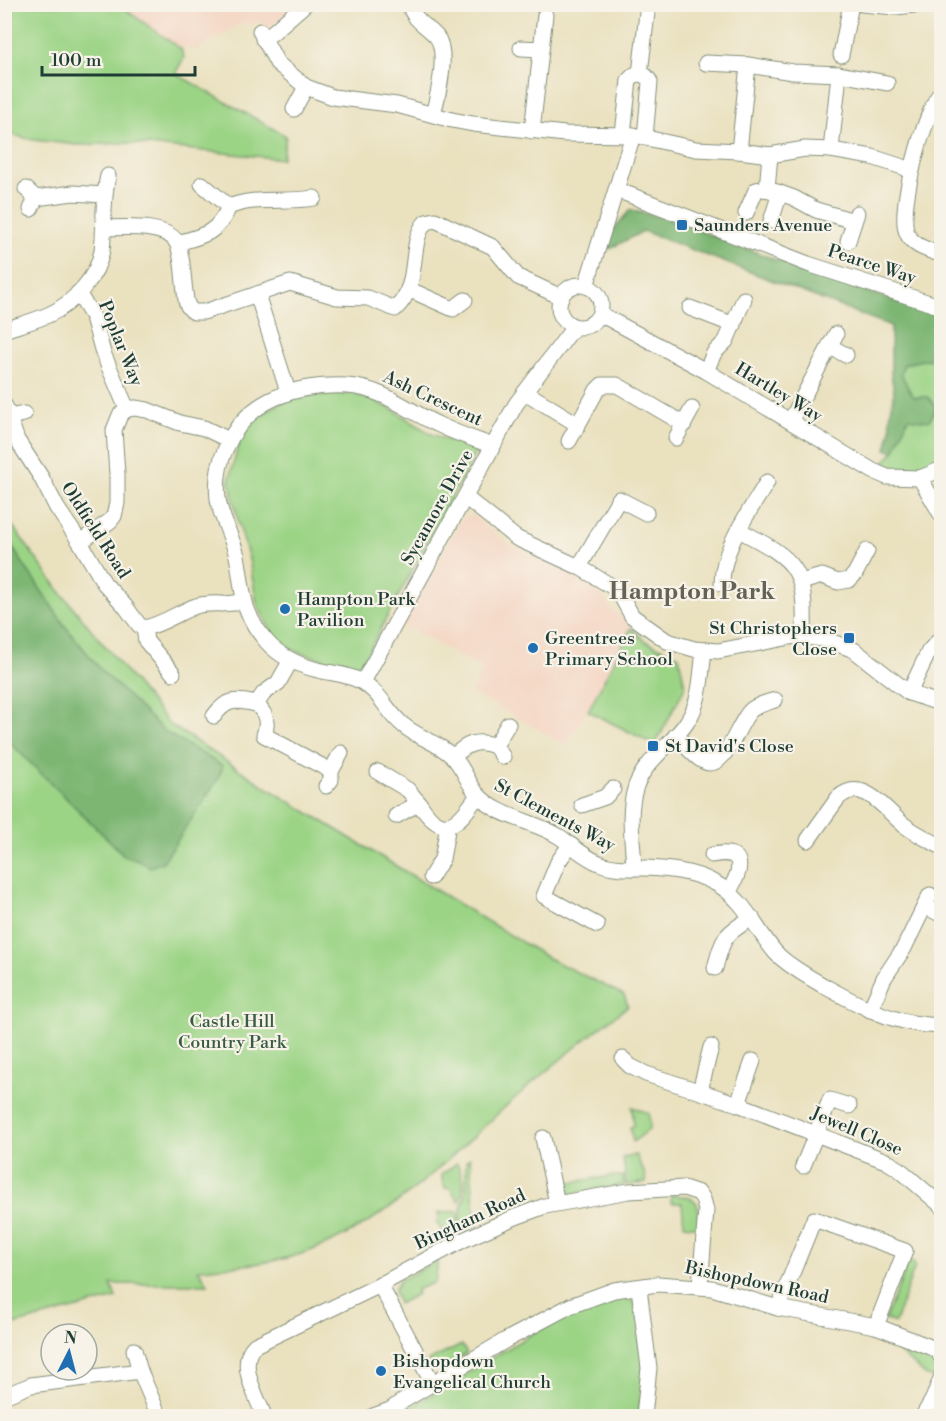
<svg xmlns="http://www.w3.org/2000/svg" width="946" height="1421" font-family="'Libre Bodoni',serif">
<rect width="100%" height="100%" fill="#f7f3e8"/>
<filter id="ink" filterUnits="userSpaceOnUse"><feTurbulence type="fractalNoise" baseFrequency=".0167" numOctaves="2"/><feDisplacementMap in="SourceGraphic" scale="12" xChannelSelector="R" yChannelSelector="G"/><feConvolveMatrix kernelMatrix="1 2 1 2 8 2 1 2 1" color-interpolation-filters="sRGB"/></filter>
<filter id="wash" filterUnits="userSpaceOnUse"><feTurbulence type="fractalNoise" baseFrequency=".008" numOctaves="4" result="noise"/><feDisplacementMap in="SourceGraphic" scale="24" xChannelSelector="R" yChannelSelector="G"/><feGaussianBlur stdDeviation="1.35" result="paint"/><feColorMatrix in="noise" values="0 0 0 0 0 0 0 0 0 0 0 0 0 0 0 0 0 1.4 0 .05"/><feComposite in="paint" operator="in"/></filter>
<g filter="url(#wash)">
<rect width="100%" height="100%" fill="#eae1bf"/>
<!-- built -->
<g fill="#f4d3c0">
<polygon points="119,5 297,5 268,28 260,22 249,26 246,21 195,50 192,47 186,46 181,49"/>
<polygon points="473,515 513,547 551,562 593,584 610,607 631,628 567,746 471,692 483,669 403,625 460,522 464,517"/>
</g>
<!-- green -->
<g fill="#9cd486" stroke="#5e885d" stroke-width="1.5">
<polygon points="4,5 119,5 181,49 184,58 176,72 178,75 286,136 282,159 127,143 78,145 33,140 5,133"/>
<path d="M927,359L941,361V364L933,366L939,383H941V461C923,470 901,475 884,462L894,452L908,418L913,397L901,374L904,364Z"/>
<polygon points="321,394 352,394 371,399 395,411 431,434 477,450 358,671 286,648 270,629 257,604 249,559 239,525 229,480 239,443 253,422 270,409 288,399"/>
<path d="M4,514L58,589L169,724L269,789L439,892L548,958L624,995L628,1006C589,1036 551,1066 514,1099C453,1154 393,1219 315,1249C278,1264 237,1266 198,1269L208,1284H111L116,1298L5,1327Z"/>
<polygon points="631,628 645,641 679,656 685,687 655,745 588,711"/>
<polygon points="632,1107 649,1113 650,1129 633,1142 630,1127 634,1126"/>
<polygon points="636,1155 645,1174 646,1183 626,1185 623,1157"/>
<path d="M470,1158L476,1226L462,1234C456,1215 463,1208 466,1191C467,1181 465,1171 466,1161Z"/>
<path d="M457,1163C463,1179 467,1185 459,1202L450,1188H445L441,1175Z"/>
<polygon points="613,1176 623,1176 624,1185 565,1195 562,1194 558,1184"/>
<path d="M671,1195C698,1196 700,1201 699,1227L684,1225L682,1203H671Z"/>
<polygon points="457,1211 459,1235 448,1241 436,1222 439,1220 438,1213"/>
<polygon points="438,1261 435,1282 416,1290 417,1294 398,1304 394,1290 400,1280"/>
<polygon points="909,1261 913,1262 915,1266 895,1323 885,1319"/>
<polygon points="624,1296 633,1302 635,1301 644,1363 639,1416 404,1416 403,1412 548,1324 599,1301"/>
<polygon points="879,1334 926,1352 935,1361 937,1367 934,1378 925,1375"/>
<polygon points="462,1345 467,1354 447,1365 438,1368 434,1367 428,1361"/>
</g>
<!-- forest -->
<g fill="#7db673" stroke="#4e7a54" stroke-width="1.5">
<polygon points="630,210 668,219 811,273 941,316 941,361 927,359 904,364 901,374 913,397 928,397 937,408 929,421 908,418 894,452 886,449 891,429 890,417 894,392 891,373 891,326 643,231 610,249 605,246 613,230"/>
<polygon points="4,535 65,626 101,670 165,732 223,766 218,779 163,862 150,867 136,859 126,857 5,738"/>
</g>
</g>
<g filter="url(#ink)">
<g fill="none" stroke-linecap="round" stroke-linejoin="round">
<!-- minor casing -->
<g stroke="#848f7a" stroke-width="17">
<g id="minor">
<path d="M409,4C414,21 425,24 436,36C449,51 438,96 433,114"/>
<polyline points="862,4 895,7 925,4"/>
<polyline points="260,31 277,63 306,87"/>
<polyline points="263,39 272,33 305,4"/>
<polyline points="521,48 541,49"/>
<polyline points="841,55 851,4"/>
<polyline points="706,63 748,65"/>
<polyline points="640,74 648,4"/>
<path d="M942,91C925,109 897,211 907,233C913,247 929,250 942,255"/>
<polyline points="294,109 306,87 333,97 397,105 452,120 473,124 565,134 633,135 696,149 739,151 770,155 805,149 831,150 872,157 912,170"/>
<polyline points="532,131 545,15"/>
<path d="M623,134L629,80L634,75C641,72 647,75 650,82L645,137"/>
<polyline points="831,150 839,74"/>
<polyline points="739,151 748,65 793,72 839,74 887,83"/>
<polyline points="202,184 229,207"/>
<polyline points="26,189 36,198 31,209"/>
<polyline points="767,189 770,155"/>
<polyline points="617,190 808,264 942,307"/>
<polyline points="780,193 794,198 816,210 854,221"/>
<polyline points="36,198 73,193 104,195"/>
<path d="M746,213L756,190C764,187 772,191 780,193L771,221"/>
<path d="M104,228C122,228 170,223 178,245C183,259 183,277 185,292C186,301 186,307 194,312H204L290,283L337,297L368,298L395,309C422,286 407,242 426,222L435,220L493,247L518,277L561,297"/>
<polyline points="848,241 857,213"/>
<path d="M177,243C203,236 217,234 229,207C254,196 286,203 314,198"/>
<circle cx="580" cy="306" r="21"/>
<polyline points="586,286 633,135"/>
<polyline points="408,289 453,309 465,300"/>
<polyline points="78,293 93,317 103,353 127,409 135,408 147,410 180,423 204,428 229,440"/>
<polyline points="257,294 288,392"/>
<polyline points="690,308 734,325"/>
<polyline points="600,314 706,371 873,471 887,477 920,478 942,469"/>
<path d="M4,330C19,325 34,321 48,315C73,304 98,277 102,250C105,225 102,201 108,176"/>
<polyline points="829,346 846,355"/>
<polyline points="706,371 714,353 726,341 744,299"/>
<polyline points="525,392 577,424"/>
<path d="M5,406L17,440L41,477L57,508L80,542L104,583L125,606L139,625L144,628C162,625 179,612 196,606C212,601 225,607 243,601"/>
<polyline points="9,417 24,414"/>
<polyline points="791,420 836,334"/>
<polyline points="676,438 692,409"/>
<polyline points="569,441 597,390 602,385 617,385 684,424"/>
<path d="M493,446C474,439 455,433 437,424C407,410 382,388 347,386C297,384 247,398 226,448C219,463 216,482 218,499C221,519 232,536 237,556C244,592 240,611 267,642C279,656 300,666 318,670C334,674 348,674 362,682C380,692 387,712 403,725C418,738 438,742 453,757C464,768 468,784 478,795C499,818 536,821 560,837C573,846 584,857 599,863C613,869 629,868 644,868C669,869 693,871 715,883C744,898 755,928 775,952C793,972 869,1012 896,1019C911,1024 926,1025 942,1026"/>
<polyline points="920,478 942,516"/>
<polyline points="465,497 516,538 579,567 613,587 620,594 632,616 667,641 694,649 718,651 796,636 824,639 854,650 909,693 942,704"/>
<path d="M739,530C798,561 806,568 804,636"/>
<polyline points="80,542 110,521 114,516 117,503 117,474 114,430 120,415 127,409"/>
<polyline points="579,567 619,499 646,513"/>
<polyline points="801,582 822,576 838,582 849,580 855,574 867,551"/>
<path d="M722,584C722,547 749,513 767,482"/>
<polyline points="144,628 146,641 173,673"/>
<polyline points="363,682 516,404 574,327"/>
<polyline points="909,693 929,651 942,637"/>
<path d="M256,704C266,713 269,722 264,735L331,771"/>
<path d="M214,716C226,699 236,699 256,704L264,693L278,683L291,660"/>
<path d="M676,735C684,743 693,756 703,761C725,773 738,723 750,711C756,705 766,703 775,700"/>
<polyline points="495,746 508,724"/>
<path d="M453,757C466,744 477,739 495,746L503,757"/>
<polyline points="378,772 408,790 419,803"/>
<polyline points="326,786 331,780 331,771 341,753"/>
<polyline points="582,805 605,797 613,789"/>
<path d="M396,816L419,803C443,841 458,825 478,795"/>
<path d="M808,840L838,798C863,775 886,811 904,825C916,834 929,840 942,847"/>
<polyline points="570,845 558,862 544,896 597,925"/>
<path d="M712,855C747,848 742,870 729,891"/>
<path d="M634,868C633,841 627,812 636,786C646,759 672,745 687,722C701,702 701,674 704,650"/>
<polyline points="431,877 442,859 448,825"/>
<polyline points="925,906 942,915"/>
<path d="M715,968C723,938 724,934 752,918"/>
<polyline points="870,1010 884,978 904,948 930,895"/>
<polyline points="623,1059 630,1066 646,1074 738,1104 886,1161 899,1169 942,1206"/>
<polyline points="700,1091 711,1047"/>
<polyline points="738,1104 753,1061"/>
<polyline points="543,1138 557,1203"/>
<polyline points="803,1166 830,1100 849,1106"/>
<polyline points="380,1285 433,1384"/>
<polyline points="639,1288 649,1368 644,1416"/>
<polyline points="778,1308 814,1219 905,1251 876,1326"/>
<polyline points="134,1350 140,1371 159,1416"/>
<polyline points="4,1396 31,1385 140,1371"/>
<path d="M264,1416C257,1396 236,1363 255,1345L378,1286L463,1240L513,1218L545,1206L629,1191L684,1188L699,1193L703,1199L706,1210L700,1286"/>
<polyline points="373,1416 390,1410 401,1402 506,1340 570,1306 614,1290 658,1284 712,1288 778,1308 876,1326 930,1347 936,1350 942,1358"/>
<polyline points="923,1416 933,1399 942,1376"/>
</g>
</g>
<!-- minor -->
<use href="#minor" stroke="#fff" stroke-width="15"/>
</g>
</g>
<!-- markers -->
<g fill="#1f6fb2" stroke="#f7f3e8" stroke-width="2">
<rect x="676" y="219" width="12" height="12" rx="3"/>
<circle cx="285" cy="609" r="6"/>
<rect x="843" y="632" width="12" height="12" rx="3"/>
<circle cx="533" cy="648" r="6"/>
<rect x="647" y="740" width="12" height="12" rx="3"/>
<circle cx="381" cy="1371" r="6"/>
</g>
<g text-anchor="middle" stroke-width="4.5" stroke-linejoin="round" paint-order="stroke">
<!-- poi labels -->
<g font-size="18" fill="#1f3d34" stroke="#f7f3e8" text-anchor="start">
<text x="694" y="231">Saunders Avenue</text>
<text x="297" y="605">Hampton Park<tspan x="297" dy="21">Pavilion</tspan></text>
<text x="837" y="634" text-anchor="end">St Christophers<tspan x="837" dy="21">Close</tspan></text>
<text x="545" y="644">Greentrees<tspan x="545" dy="21">Primary School</tspan></text>
<text x="665" y="752">St David's Close</text>
<text x="393" y="1367">Bishopdown<tspan x="393" dy="21">Evangelical Church</tspan></text>
</g>
<!-- street labels -->
<g font-size="18" fill="#1f3d34" stroke="#f7f3e8">
<text transform="translate(872 264) rotate(18)" y="6">Pearce Way</text>
<text transform="translate(121 343) rotate(68)" y="6">Poplar Way</text>
<text transform="translate(779 392) rotate(31)" y="6">Hartley Way</text>
<text transform="translate(433 398) rotate(25)" y="6">Ash Crescent</text>
<text transform="translate(437 507) rotate(-61)" y="6">Sycamore Drive</text>
<text transform="translate(96 530) rotate(57)" y="6">Oldfield Road</text>
<text transform="translate(555 815) rotate(28)" y="6">St Clements Way</text>
<text transform="translate(857 1131) rotate(23)" y="6">Jewell Close</text>
<text transform="translate(470 1219) rotate(-25)" y="6">Bingham Road</text>
<text transform="translate(757 1282) rotate(12)" y="6">Bishopdown Road</text>
</g>
<!-- park labels -->
<g font-size="18" fill="#385b44" stroke="#f7f3e8">
<text x="232" y="1027">Castle Hill<tspan x="232" dy="21">Country Park</tspan></text>
</g>
<!-- district labels -->
<g font-size="24" font-weight="bold" fill="#656256" stroke="#f7f3e8">
<text x="692" y="599">Hampton Park</text>
</g>
</g>
<!-- margin -->
<rect width="946" height="1421" fill="none" stroke="#f7f3e8" stroke-width="24"/>
<!-- north arrow -->
<g transform="translate(69 1352) rotate(6)"><circle r="28" fill="#f7f3e8" stroke="#a1aaa0" stroke-width="1.5"/>
<path d="M0-4.5L10 22L0 15L-10 22Z" fill="#1f6fb2"/>
<text y="-9" font-size="16" font-weight="bold" text-anchor="middle" fill="#1f3d34">N</text>
</g>
<!-- scale -->
<path d="M42 66v9h153v-9" fill="none" stroke="#1f3d34" stroke-width="3"/>
<text x="51" y="66" font-size="18" fill="#1f3d34" stroke="#f7f3e8" stroke-width="4.5" paint-order="stroke">100 m</text>
</svg>
